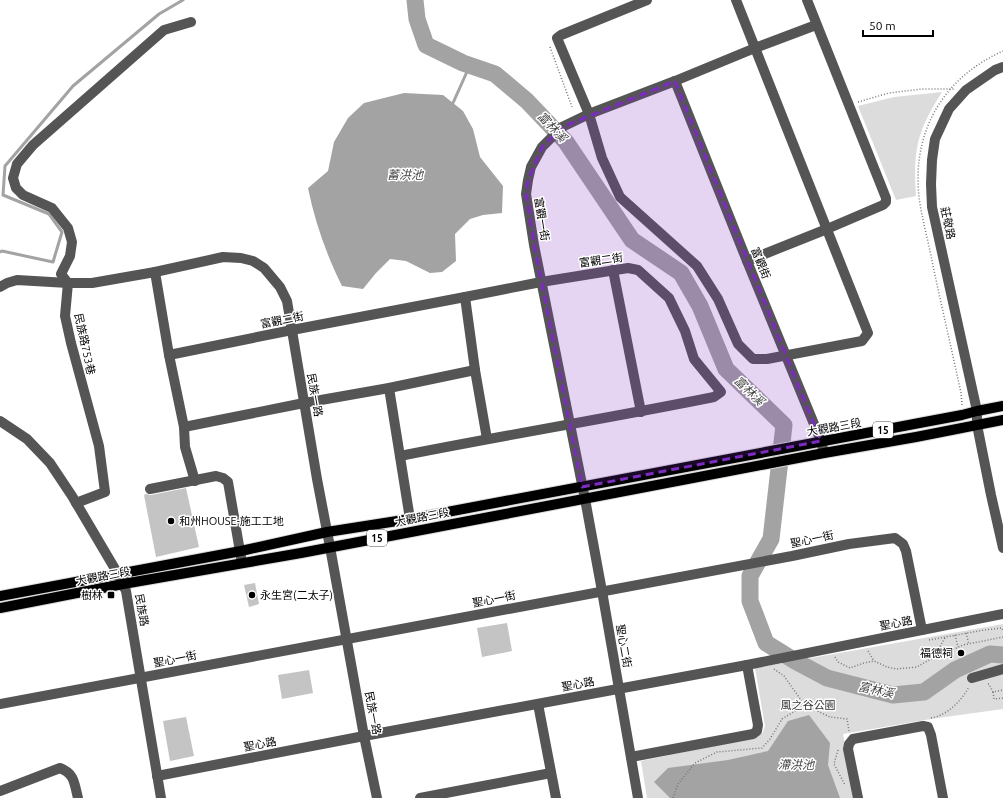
<svg xmlns="http://www.w3.org/2000/svg" width="1003" height="798" font-family="Ubuntu,'Noto Sans TC',sans-serif">
<rect width="100%" height="100%" fill="#fff"/>
<!-- green -->
<g fill="#dcdcdc">
<path d="M942,92C932,108 922,125 918,143C914,160 915,178 916,196L896,200L858,106L894,97Z"/>
<polygon points="1003,624 1003,709 931,719 843,734 855,798 647,798 641,761 758,737 763,732 765,726 755,668"/>
</g>
<!-- water -->
<g fill="#a3a3a3">
<path d="M404,93L443,95L463,111L473,129L480,157L503,186L502,213L483,215L470,219L455,234L456,261L442,272L430,273L406,261L390,259L376,273L363,289L342,286C326,254 315,222 308,188L328,171L334,142L348,118L364,103Z"/>
<polygon points="809,715 830,743 828,765 840,798 670,798 654,782 668,768 728,760 768,751 788,721"/>
</g>
<g fill="none" stroke-linecap="round" stroke-linejoin="round">
<!-- stream -->
<g stroke="#a3a3a3" stroke-width="3">
<polyline points="453,103 470,65"/>
<polyline points="0,252 2,251 53,262 62,232 49,214 3,195 5,166 73,86 159,14 183,0"/>
</g>
<!-- river -->
<polyline stroke="#a3a3a3" stroke-width="17" points="415,0 417,19 426,45 463,63 495,74 527,101 566,142 632,240 681,273 700,306 726,369 784,425 771,539 750,576 750,601 766,643 795,661 827,678 893,695 924,692 955,670 990,654 1003,655"/>
</g>
<!-- building -->
<g fill="#c4c4c4">
<polygon points="186,488 199,547 156,557 144,495 146,494 151,495"/>
<polygon points="255,583 259,604 249,607 244,585"/>
<polygon points="507,623 512,651 482,657 477,628"/>
<polygon points="309,670 313,693 282,699 278,675"/>
<polygon points="186,717 194,756 170,761 163,721"/>
</g>
<g fill="none" stroke-linecap="round" stroke-linejoin="round">
<!-- major casing -->
<g stroke="#dbdbdb" stroke-width="12">
<g id="major">
<polyline points="0,596 241,551 327,532 410,519 962,415 977,411 1003,406"/>
<polyline points="0,608 123,584 301,553 824,453 916,437 1003,420"/>
</g>
</g>
<!-- path -->
<g stroke="#777" stroke-width="1.5" stroke-dasharray="1 2" stroke-linecap="butt">
<polyline points="550,47 572,107"/>
<polyline points="858,102 889,93 922,89 955,89"/>
<path d="M962,405L961,393C952,351 942,308 933,266C929,243 922,220 919,197C912,131 943,78 1003,51"/>
<polyline points="966,633 969,644"/>
<polyline points="955,635 958,647"/>
<polyline points="929,640 984,630 1002,628 1003,631"/>
<polyline points="868,651 874,661"/>
<polyline points="835,657 838,662 850,668 864,663 874,661 887,667 896,669 917,667 929,660 963,645 1003,637"/>
<polyline points="934,657 946,636"/>
<polyline points="774,669 784,676 801,700 803,709"/>
<polyline points="988,684 989,684 993,692 1003,690"/>
<polyline points="993,692 994,699 1003,698"/>
<path d="M931,718C948,715 961,701 969,687"/>
<polyline points="838,750 834,764 845,785"/>
<polyline points="673,798 678,784 695,763 717,752 762,748 770,739 782,719 795,711 803,709 811,708 830,717 847,719 849,731"/>
</g>
<!-- minor -->
<g stroke="#555" stroke-width="10">
<polyline points="647,0 561,35 557,38 589,114 602,158 620,197 697,266 718,299 738,344 753,359 767,359 862,341 868,333 736,0"/>
<polyline points="1003,67 995,70 966,90 949,109 935,139 932,160 931,184 932,207 977,411 977,425 991,495 1003,548"/>
<polyline points="675,81 747,261 821,441 824,453"/>
<polyline points="747,261 827,229 883,205 886,202 886,198 807,0"/>
<polyline points="613,270 641,412"/>
<polyline points="155,272 169,355 184,427 185,447 195,481"/>
<polyline points="0,287 7,283 17,280 68,283 92,283 155,272 223,257 241,258 253,261 264,268 280,287 287,301 317,479 330,547 364,736 377,798"/>
<polyline points="465,297 475,370 487,439"/>
<path d="M169,355L292,330L465,297L541,282L628,268L638,270L669,298L685,331L694,359L721,392L714,397C610,418 505,435 400,456"/>
<polyline points="389,388 410,519"/>
<polyline points="0,421 27,439 50,463 72,496 118,574 126,591 161,798"/>
<polyline points="184,427 304,403 389,388 475,370"/>
<polyline points="150,489 216,476 223,478 228,482 242,563"/>
<polyline points="76,503 105,492 99,446 71,343 65,316 68,283 61,274 70,256 72,242 68,228 52,208 23,195 16,188 13,178 17,164 33,145 164,30 191,22"/>
<polyline points="972,678 1003,669"/>
<polyline points="0,704 792,556 849,544 895,538 903,544 906,551 922,630"/>
<polyline points="538,704 556,798"/>
<polyline points="631,757 753,734 757,731 758,725 747,665"/>
<polyline points="157,776 364,736 747,665 1003,614"/>
<path d="M0,791L60,768C75,774 74,783 78,798"/>
<polyline points="420,798 551,773"/>
<polyline points="638,798 602,591 585,499 534,245 526,194 528,180 531,167 542,147 562,127 589,114 675,81 755,48 816,25"/>
<polyline points="858,798 848,749 849,744 853,739 923,726 928,727 931,735 943,798"/>
</g>
<!-- major -->
<use href="#major" stroke="#000" stroke-width="10"/>
</g>
<!-- marked area -->
<path fill="#7b2cbf" fill-opacity="0.2" stroke="#7b2cbf" stroke-width="3" stroke-dasharray="8 5" stroke-linejoin="round" d="M675,81L821,441L582,487L534,245L526,194L528,180L542,147L562,127Z"/>
<!-- markers -->
<g fill="#000" stroke="#fff" stroke-width="1.5">
<circle cx="171" cy="521" r="4"/>
<rect x="107" y="591" width="8" height="8" rx="2"/>
<circle cx="252" cy="595" r="4"/>
<circle cx="961" cy="653" r="4"/>
</g>
<g text-anchor="middle" stroke-width="3" stroke-linejoin="round" paint-order="stroke">
<!-- shield labels -->
<g fill="#fff" stroke="#4c4c4c" stroke-width="1">
<rect x="873" y="422" width="20" height="16" rx="3"/>
<rect x="367" y="530" width="20" height="16" rx="3"/>
</g>
<g font-size="10" font-weight="bold" fill="#000">
<text x="883" y="434">15</text>
<text x="377" y="542">15</text>
</g>
<!-- street labels -->
<g font-size="11" fill="#000" stroke="#fff">
<text transform="translate(542 219) rotate(81)" y="4">富觀一街</text>
<text transform="translate(948 223) rotate(78)" y="4">莊敬路</text>
<text transform="translate(601 260) rotate(-8)" y="4">富觀二街</text>
<text transform="translate(761 263) rotate(68)" y="4">富觀街</text>
<text transform="translate(282 320) rotate(-11)" y="4">富觀二街</text>
<text transform="translate(85 344) rotate(78)" y="4">民族路753巷</text>
<text transform="translate(315 395) rotate(80)" y="4">民族一路</text>
<text transform="translate(834 427) rotate(-10)" y="4">大觀路三段</text>
<text transform="translate(422 517) rotate(-11)" y="4">大觀路三段</text>
<text transform="translate(812 539) rotate(-12)" y="4">聖心一街</text>
<text transform="translate(103 576) rotate(-11)" y="4">大觀路三段</text>
<text transform="translate(494 599) rotate(-11)" y="4">聖心一街</text>
<text transform="translate(142 610) rotate(80)" y="4">民族路</text>
<text transform="translate(896 623) rotate(-11)" y="4">聖心路</text>
<text transform="translate(624 646) rotate(80)" y="4">聖心二街</text>
<text transform="translate(175 659) rotate(-11)" y="4">聖心一街</text>
<text transform="translate(578 684) rotate(-11)" y="4">聖心路</text>
<text transform="translate(373 713) rotate(79)" y="4">民族一路</text>
<text transform="translate(260 744) rotate(-11)" y="4">聖心路</text>
</g>
<!-- poi labels -->
<g font-size="11" fill="#000" stroke="#fff" text-anchor="start">
<text x="179" y="525">和州HOUSE-施工工地</text>
<text x="103" y="599" text-anchor="end">樹林</text>
<text x="260" y="599">永生宮(二太子)</text>
<text x="953" y="657" text-anchor="end">福德祠</text>
</g>
<!-- park labels -->
<g font-size="11" fill="#333" stroke="#fff">
<text x="808" y="709">風之谷公園</text>
</g>
<!-- water labels -->
<g font-size="12" font-style="italic" fill="#444" stroke="#fff">
<text transform="translate(552 127) rotate(47)" y="4">富林溪</text>
<text x="405" y="179">蓄洪池</text>
<text transform="translate(749 391) rotate(44)" y="4">富林溪</text>
<text transform="translate(876 690) rotate(12)" y="4">富林溪</text>
<text x="796" y="769">滯洪池</text>
</g>
</g>
<!-- scale -->
<path d="M863 30v6h70v-6" fill="none" stroke="#000000" stroke-width="2"/>
<text x="869" y="30" font-size="12" fill="#000000" stroke="#ffffff" stroke-width="3" paint-order="stroke">50 m</text>
</svg>
